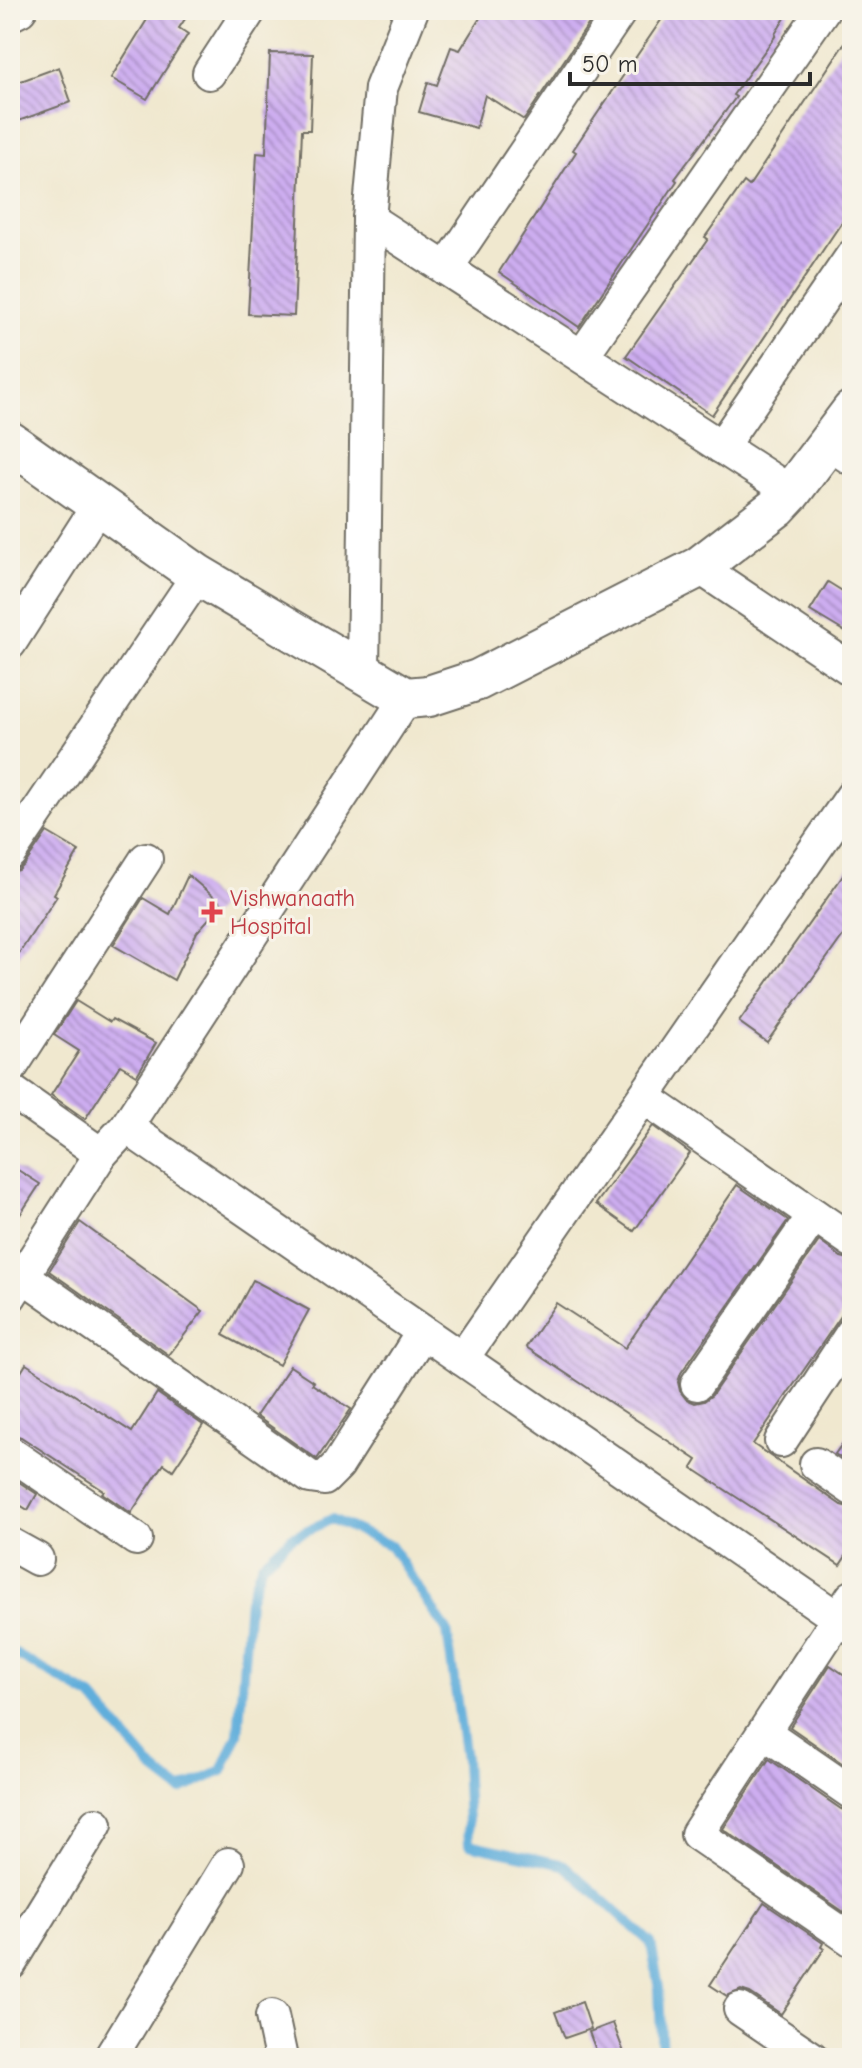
<svg xmlns="http://www.w3.org/2000/svg" width="862" height="2068" font-family="'Comic Neue',sans-serif">
<defs>
<pattern id="building-back-hatch" width="6" height="6" patternUnits="userSpaceOnUse" patternTransform="scale(2)"><rect width="6" height="6" fill="#cdadf0"/><path d="M-1 5l2 2M0 0l6 6M5-1l2 2" fill="none" stroke="#a78dc3"/></pattern>
</defs>
<rect width="100%" height="100%" fill="#f7f3e8"/>
<filter id="ink" filterUnits="userSpaceOnUse"><feTurbulence type="fractalNoise" baseFrequency=".0125" numOctaves="2"/><feDisplacementMap in="SourceGraphic" scale="16" xChannelSelector="R" yChannelSelector="G"/><feConvolveMatrix kernelMatrix="1 2 1 2 8 2 1 2 1" color-interpolation-filters="sRGB"/></filter>
<filter id="wash" filterUnits="userSpaceOnUse"><feTurbulence type="fractalNoise" baseFrequency=".006" numOctaves="4" result="noise"/><feDisplacementMap in="SourceGraphic" scale="32" xChannelSelector="R" yChannelSelector="G"/><feGaussianBlur stdDeviation="1.8" result="paint"/><feColorMatrix in="noise" values="0 0 0 0 0 0 0 0 0 0 0 0 0 0 0 0 0 1.4 0 .05"/><feComposite in="paint" operator="in"/></filter>
<g filter="url(#wash)">
<rect width="100%" height="100%" fill="#f0e8cf"/>
<g fill="none" stroke-linecap="round" stroke-linejoin="round">
<!-- stream -->
<polyline stroke="#61aedb" stroke-width="10" points="10,1651 92,1697 154,1770 180,1790 222,1771 238,1734 249,1600 262,1564 292,1537 332,1519 391,1546 447,1631 465,1759 469,1844 564,1865 651,1943 659,1988 662,2058"/>
</g>
<g id="blocks">
<!-- building -->
<g fill="url(#building-back-hatch)">
<polygon points="153,10 191,10 179,28 188,34 147,99 111,78"/>
<polygon points="485,10 598,10 524,120 485,95 476,128 419,112 428,82 437,85 451,47 460,50"/>
<polygon points="668,10 790,10 775,34 776,35 733,95 736,97 675,179 677,181 579,327 499,272 576,152 573,150 593,120"/>
<polygon points="852,32 852,207 712,415 626,356 708,239 705,237 744,182 749,186"/>
<polygon points="270,53 313,54 310,130 302,130 294,316 248,314 257,153 266,154"/>
<polygon points="59,67 71,102 10,124 10,85"/>
<polygon points="828,582 852,597 852,636 810,611"/>
<polygon points="47,832 79,851 54,894 57,896 10,967 10,872 19,870 25,864"/>
<polygon points="852,863 852,923 767,1042 739,1022"/>
<polygon points="188,875 222,904 197,932 174,980 113,945 143,898 170,914"/>
<polygon points="76,1001 110,1022 112,1019 156,1043 137,1075 120,1065 85,1119 51,1095 79,1051 54,1035"/>
<polygon points="653,1126 690,1153 634,1231 596,1204"/>
<polygon points="10,1165 40,1184 10,1230"/>
<polygon points="737,1185 788,1220 681,1373 678,1382 680,1391 686,1399 695,1403 704,1401 712,1395 819,1241 841,1257 852,1260 852,1300 753,1444 841,1505 852,1508 852,1547 840,1565 692,1468 697,1460 526,1347 556,1303 625,1348"/>
<polygon points="80,1222 203,1311 169,1355 49,1271"/>
<polygon points="253,1280 309,1310 279,1365 223,1335"/>
<polygon points="26,1364 132,1432 157,1393 203,1425 173,1470 164,1464 131,1513 102,1493 104,1491 58,1461 21,1437 10,1434 10,1390"/>
<polygon points="290,1366 314,1382 312,1384 351,1409 317,1459 256,1416"/>
<polygon points="852,1430 852,1466 835,1454"/>
<polygon points="10,1476 37,1494 28,1510 10,1499"/>
<polygon points="830,1665 852,1680 852,1770 790,1727"/>
<polygon points="769,1759 841,1809 852,1812 852,1900 844,1912 723,1829"/>
<polygon points="764,1903 823,1943 821,1947 824,1949 781,2014 750,1993 741,1990 727,1996 710,1985"/>
<polygon points="582,2002 591,2029 565,2038 555,2012"/>
<polygon points="613,2023 626,2058 599,2058 589,2032"/>
</g>
</g>
</g>
<g filter="url(#ink)">
<use href="#blocks" fill-opacity="0" stroke="#706d64" stroke-width="2"/>
<g fill="none" stroke-linecap="round" stroke-linejoin="round">
<!-- minor casing -->
<g stroke="#706d64" stroke-width="36">
<g id="minor">
<polyline points="10,15 20,10"/>
<polyline points="209,73 250,10"/>
<polyline points="369,219 791,492"/>
<polyline points="446,269 621,10"/>
<polyline points="582,356 823,10"/>
<polyline points="829,444 852,459"/>
<polyline points="721,447 852,256"/>
<polyline points="699,567 852,670"/>
<polyline points="10,643 99,504"/>
<polyline points="363,672 369,219 381,88 412,10"/>
<polyline points="10,853 198,575"/>
<polyline points="10,1069 146,859"/>
<polyline points="10,1090 101,1154"/>
<polyline points="645,1098 852,1241"/>
<polyline points="126,1127 852,1628"/>
<polyline points="23,1276 310,1477 324,1479 338,1465 422,1333"/>
<polyline points="10,1296 101,1154 126,1127 406,698"/>
<polyline points="462,1359 852,796"/>
<polyline points="697,1384 814,1215"/>
<polyline points="781,1441 852,1333"/>
<polyline points="10,1453 136,1539"/>
<polyline points="816,1464 852,1489"/>
<polyline points="10,1544 37,1559"/>
<polyline points="852,1597 697,1834 852,1940"/>
<polyline points="765,1733 852,1793"/>
<polyline points="10,1964 96,1824"/>
<polyline points="740,2009 812,2058"/>
<polyline points="272,2016 281,2058"/>
<polyline points="110,2058 228,1864"/>
</g>
</g>
<!-- tertiary casing -->
<g stroke="#706d64" stroke-width="44">
<polyline id="tertiary" points="10,442 198,575 406,698 429,696 478,680 699,567 777,507 791,492 852,411"/>
</g>
<!-- minor -->
<use href="#minor" stroke="#fff" stroke-width="32"/>
<!-- tertiary -->
<use href="#tertiary" stroke="#fff" stroke-width="40"/>
</g>
</g>
<!-- markers -->
<path fill="#e0444e" stroke="#f7f3e8" stroke-width="3" d="M208 900h8v8h8v8h-8v8h-8v-8h-8v-8h8z"/>
<g text-anchor="middle" stroke-width="6" stroke-linejoin="round" paint-order="stroke">
<!-- health labels -->
<g font-size="24" fill="#be3a42" stroke="#f7f3e8" text-anchor="start">
<text x="230" y="906">Vishwanaath<tspan x="230" dy="28">Hospital</tspan></text>
</g>
</g>
<!-- margin -->
<rect width="862" height="2068" fill="none" stroke="#f7f3e8" stroke-width="40"/>
<!-- scale -->
<path d="M570 72v12h240v-12" fill="none" stroke="#2b2b2b" stroke-width="4"/>
<text x="582" y="72" font-size="24" fill="#2b2b2b" stroke="#f7f3e8" stroke-width="6" paint-order="stroke">50 m</text>
</svg>
